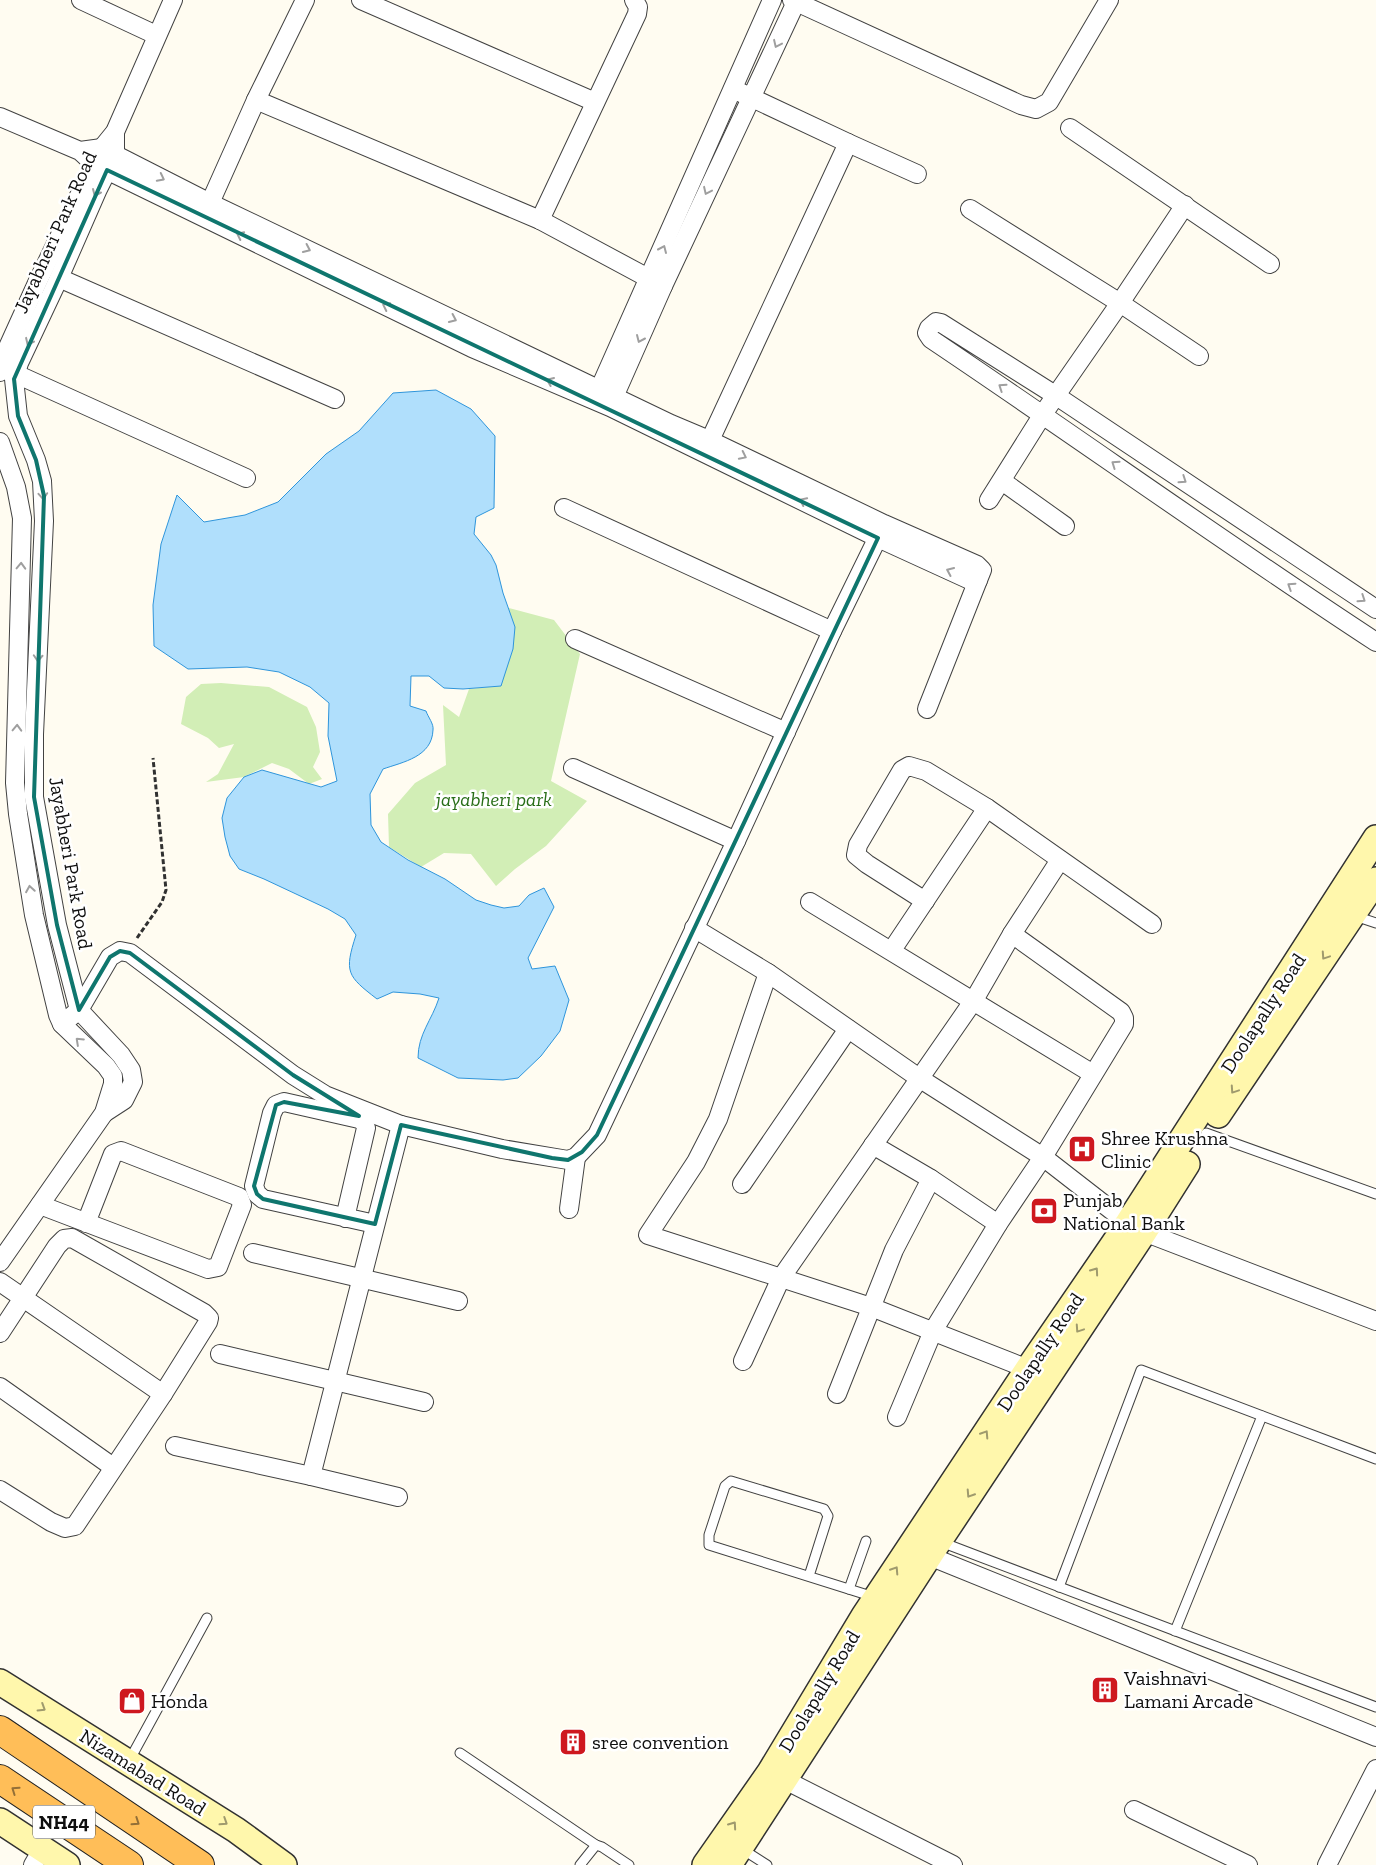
<svg xmlns="http://www.w3.org/2000/svg" width="1376" height="1865" font-family="'Zilla Slab',serif">
<rect width="100%" height="100%" fill="#fffcf1"/>
<!-- green -->
<g fill="#d2eeb6">
<polygon points="509,608 554,620 580,654 551,781 587,801 546,846 515,869 496,886 471,854 444,853 421,867 389,847 388,814 415,783 446,765 443,705 459,717 469,689 496,686"/>
<polygon points="221,683 269,687 307,707 316,727 320,752 313,767 322,779 309,784 289,769 272,763 244,777 206,782 218,774 234,744 219,748 208,738 181,724 186,697 201,684"/>
</g>
<!-- water -->
<path fill="#b0dffc" stroke="#2f95db" d="M436,390L471,409L495,436L494,508L476,517L474,534L491,555L496,565L503,593L515,627L513,649L501,686L463,689L444,688L429,676H411L410,706L426,711C428,717 434,724 433,730C432,757 403,762 383,769L370,794L371,825L381,842L408,860L445,879L476,900L491,905L504,908L519,906L529,895L544,888L554,907L528,958L532,969L555,966L569,1000L560,1031L541,1056L518,1078L503,1080L458,1078L418,1058C418,1034 432,1020 439,998L420,994L393,992L377,999C347,976 344,972 356,935L345,919L328,909L264,879L239,869L230,856L225,837L222,818L227,798L244,777L262,770L321,787L337,781L328,736L329,703L310,687L279,672L247,667L188,669L154,646L153,605L161,544L177,495L204,522L245,515L278,502L326,454L359,431L393,393Z"/>
<g fill="none" stroke-linecap="round" stroke-linejoin="round">
<!-- service casing -->
<g stroke="#424242" stroke-width="11">
<g id="service">
<polyline points="1355,916 1376,923"/>
<polyline points="1206,1133 1376,1194"/>
<polyline points="941,1542 1376,1707"/>
<polyline points="809,1576 828,1516 824,1509 731,1481 725,1486 709,1535 709,1545 874,1597"/>
<polyline points="1059,1587 1141,1370 1376,1459"/>
<polyline points="849,1589 866,1541"/>
<polyline points="1175,1631 1262,1416"/>
<polyline points="460,1753 596,1845"/>
<polyline points="129,1761 207,1618"/>
<polyline points="742,1849 767,1865"/>
<polyline points="580,1865 596,1845 602,1847 629,1865"/>
</g>
</g>
<!-- minor casing -->
<g stroke="#424242" stroke-width="20">
<g id="minor">
<polyline points="81,0 156,35"/>
<polyline points="361,0 595,102"/>
<polyline points="792,0 1021,105 1036,109 1049,102 1109,0"/>
<polyline points="256,100 540,220 663,286"/>
<polyline points="0,117 80,151 94,164 472,348 610,407 878,538 972,581 978,580 982,570 977,565 884,524 709,440 671,424 210,203 102,148 80,151"/>
<polyline points="1070,128 1270,264"/>
<polyline points="848,143 917,174"/>
<polyline points="210,203 256,100 305,0"/>
<polyline points="970,209 1120,303 1199,356"/>
<polyline points="540,220 637,14 638,7 634,0"/>
<polyline points="59,278 335,399"/>
<polyline points="0,372 4,356 38,281 102,148 115,132 173,0"/>
<polyline points="16,374 246,478"/>
<polyline points="595,399 772,0"/>
<polyline points="610,406 663,286 797,0"/>
<polyline points="0,442 16,487 22,518 15,783 18,814 34,915 58,1015 62,1024 106,1066 113,1076 113,1084 104,1113 0,1262"/>
<polyline points="705,451 848,143 733,89"/>
<polyline points="1002,481 1065,526"/>
<polyline points="989,500 1043,414 1120,303 1185,205"/>
<polyline points="564,508 832,631"/>
<path d="M1376,609L1055,395L941,323L936,322L929,328L927,333L931,339C1080,439 1226,544 1376,642"/>
<polyline points="575,639 786,732"/>
<polyline points="927,709 978,580"/>
<polyline points="573,768 736,841"/>
<polyline points="925,901 867,864 856,855 858,845 902,770 909,766 926,771 987,808 1152,924"/>
<polyline points="810,902 1093,1074"/>
<polyline points="694,928 768,973 919,1078 1043,1157 1128,1223"/>
<polyline points="892,950 987,808"/>
<polyline points="768,973 718,1119 696,1162 648,1235 871,1307 1028,1369"/>
<polyline points="62,1024 79,1010 110,957 120,951 130,953 293,1075 325,1095 401,1125 502,1149 568,1160 576,1157 597,1135 736,841 832,631 882,529"/>
<polyline points="104,1113 124,1100 133,1082 131,1070 121,1055 79,1010 57,925 34,797 34,734 44,521 42,481 36,460 18,416 14,379 19,363 59,278 98,189 115,155 115,132"/>
<polyline points="873,1145 931,1179 998,1224"/>
<polyline points="742,1184 848,1029"/>
<polyline points="40,1205 208,1269 218,1267 242,1205 239,1197 121,1151 113,1154 86,1223"/>
<polyline points="569,1209 576,1157"/>
<polyline points="345,1218 366,1128 364,1122 359,1119 284,1102 276,1105 272,1113 254,1186 257,1194 263,1199 375,1224"/>
<polyline points="1144,1232 1376,1321"/>
<polyline points="253,1253 458,1301"/>
<polyline points="0,1282 163,1394"/>
<polyline points="0,1333 57,1246 64,1239 72,1238 204,1313 209,1318 208,1322 163,1394 75,1526 65,1528 51,1522 0,1490"/>
<polyline points="220,1354 424,1402"/>
<polyline points="743,1361 781,1278 974,1000 1012,934 1060,860"/>
<polyline points="0,1387 113,1467"/>
<polyline points="837,1394 894,1250 931,1179"/>
<polyline points="897,1417 933,1331 998,1224 1043,1157 1124,1024 1124,1018 1121,1012 1012,934"/>
<polyline points="175,1446 311,1476 398,1497"/>
<polyline points="311,1476 401,1125"/>
<polyline points="929,1556 1376,1737"/>
<polyline points="785,1780 953,1865"/>
<polyline points="1134,1810 1248,1865"/>
<polyline points="33,1865 43,1848"/>
<polyline points="1327,1865 1376,1769"/>
</g>
</g>
<!-- secondary casing -->
<g stroke="#313131" stroke-width="28">
<g id="secondary">
<polyline points="1218,1115 1376,880"/>
<polyline points="0,1682 236,1830 284,1865"/>
<polyline points="0,1821 67,1865"/>
<polyline points="705,1865 770,1772 864,1616 1028,1369 1128,1223 1376,838"/>
<polyline points="729,1865 939,1541 1144,1232 1187,1164"/>
</g>
</g>
<!-- trunk casing -->
<g stroke="#202020" stroke-width="30">
<g id="trunk">
<polyline points="0,1730 200,1865"/>
<polyline points="0,1779 129,1865"/>
</g>
</g>
<!-- path -->
<polyline stroke="#313131" stroke-width="3" stroke-dasharray="5 2.5" stroke-linecap="butt" points="137,938 162,902 166,890 153,758"/>
<!-- service -->
<use href="#service" stroke="#fff" stroke-width="9"/>
<!-- minor -->
<use href="#minor" stroke="#fff" stroke-width="18"/>
<!-- secondary -->
<use href="#secondary" stroke="#fff7ac" stroke-width="25"/>
<!-- trunk -->
<use href="#trunk" stroke="#ffbe58" stroke-width="28"/>
</g>
<!-- one-way arrows -->
<defs><path id="oneway-chevron" d="M-2-3.5L2.5 0L-2 3.5" fill="none" stroke-width="1.6" stroke-linecap="round" stroke-linejoin="round" transform="scale(1.25)"/></defs>
<g stroke="#9f9f9f">
<use href="#oneway-chevron" transform="translate(777 44) rotate(115)"/>
<use href="#oneway-chevron" transform="translate(161 178) rotate(27)"/>
<use href="#oneway-chevron" transform="translate(707 191) rotate(115)"/>
<use href="#oneway-chevron" transform="translate(96 193) rotate(114)"/>
<use href="#oneway-chevron" transform="translate(240 235) rotate(-154)"/>
<use href="#oneway-chevron" transform="translate(307 249) rotate(25)"/>
<use href="#oneway-chevron" transform="translate(663 249) rotate(-66)"/>
<use href="#oneway-chevron" transform="translate(386 306) rotate(-154)"/>
<use href="#oneway-chevron" transform="translate(453 319) rotate(25)"/>
<use href="#oneway-chevron" transform="translate(640 339) rotate(114)"/>
<use href="#oneway-chevron" transform="translate(29 342) rotate(115)"/>
<use href="#oneway-chevron" transform="translate(550 381) rotate(-157)"/>
<use href="#oneway-chevron" transform="translate(1002 387) rotate(-146)"/>
<use href="#oneway-chevron" transform="translate(743 456) rotate(26)"/>
<use href="#oneway-chevron" transform="translate(1115 464) rotate(-145)"/>
<use href="#oneway-chevron" transform="translate(1183 480) rotate(34)"/>
<use href="#oneway-chevron" transform="translate(43 496) rotate(86)"/>
<use href="#oneway-chevron" transform="translate(803 501) rotate(-154)"/>
<use href="#oneway-chevron" transform="translate(21 566) rotate(-88)"/>
<use href="#oneway-chevron" transform="translate(950 571) rotate(-156)"/>
<use href="#oneway-chevron" transform="translate(1291 586) rotate(-147)"/>
<use href="#oneway-chevron" transform="translate(1362 599) rotate(34)"/>
<use href="#oneway-chevron" transform="translate(38 658) rotate(93)"/>
<use href="#oneway-chevron" transform="translate(17 728) rotate(-88)"/>
<use href="#oneway-chevron" transform="translate(30 889) rotate(-99)"/>
<use href="#oneway-chevron" transform="translate(79 1041) rotate(-137)"/>
</g>
<g stroke="#9f9a6d">
<use href="#oneway-chevron" transform="translate(1325 956) rotate(124)"/>
<use href="#oneway-chevron" transform="translate(1234 1090) rotate(124)"/>
<use href="#oneway-chevron" transform="translate(1095 1271) rotate(-55)"/>
<use href="#oneway-chevron" transform="translate(1079 1329) rotate(124)"/>
<use href="#oneway-chevron" transform="translate(985 1434) rotate(-57)"/>
<use href="#oneway-chevron" transform="translate(970 1494) rotate(123)"/>
<use href="#oneway-chevron" transform="translate(895 1570) rotate(-57)"/>
<use href="#oneway-chevron" transform="translate(42 1708) rotate(32)"/>
<use href="#oneway-chevron" transform="translate(224 1822) rotate(33)"/>
<use href="#oneway-chevron" transform="translate(733 1825) rotate(-55)"/>
</g>
<g stroke="#936f37">
<use href="#oneway-chevron" transform="translate(15 1790) rotate(-145)"/>
<use href="#oneway-chevron" transform="translate(136 1822) rotate(34)"/>
</g>
<!-- marked area -->
<path fill="none" stroke="#0f766e" stroke-width="4" stroke-linejoin="round" d="M107,170L878,538L597,1135L582,1152L568,1160L552,1158L401,1125L375,1224L263,1199L257,1194L254,1186L276,1105L284,1102L359,1116L293,1075L130,953L120,951L110,957L79,1010L57,925L34,797L44,496L36,460L18,416L14,379Z"/>
<!-- icons -->
<defs>
<g id="hospital-square" transform="scale(1.4375)"><rect x="-9" y="-9" width="18" height="18" rx="4" fill="#ce181f" stroke="#fff"/><path d="M-5-5h3v3.5h4V-5h3V5h-3V1.5h-4V5h-3Z" fill="#fff"/></g>
<g id="bank-square" transform="scale(1.4375)"><rect x="-9" y="-9" width="18" height="18" rx="4" fill="#ce181f" stroke="#fff"/><path d="M-6-4H6V4H-6ZM0-2.3a2.3 2.3 0 1 0 0 4.6a2.3 2.3 0 1 0 0-4.6Z" fill="#fff"/></g>
<g id="building-square" transform="scale(1.4375)"><rect x="-9" y="-9" width="18" height="18" rx="4" fill="#ce181f" stroke="#fff"/><path d="M-4-6H4V6H1V3H-1V6H-4ZM-2.5-4.3h1.7v1.8h-1.7ZM.8-4.3h1.7v1.8H.8ZM-2.5-1h1.7V.8h-1.7ZM.8-1h1.7V.8H.8Z" fill="#fff"/></g>
<g id="shop-square" transform="scale(1.4375)"><rect x="-9" y="-9" width="18" height="18" rx="4" fill="#ce181f" stroke="#fff"/><path d="M-5-2.5h2.3a2.7 3.5 0 0 1 5.4 0H5L5.5 6h-11ZM-1.5-2.5h3a1.5 2.3 0 0 0-3 0Z" fill="#fff"/></g>
</defs>
<g fill-rule="evenodd">
<use href="#hospital-square" x="1082" y="1149"/>
<use href="#bank-square" x="1044" y="1211"/>
<use href="#building-square" x="1105" y="1690"/>
<use href="#shop-square" x="132" y="1701"/>
<use href="#building-square" x="573" y="1742"/>
</g>
<g text-anchor="middle" stroke-width="5" stroke-linejoin="round" paint-order="stroke">
<!-- shield labels -->
<rect fill="#fff" stroke="#575757" stroke-width="1" x="33" y="1805.5" width="62" height="33" rx="4"/>
<g font-size="19" font-weight="bold" fill="#0f0f0f">
<text x="64" y="1829">NH44</text>
</g>
<!-- street labels -->
<g font-size="20" fill="#0f0f0f" stroke="#fff">
<text transform="translate(55 232) rotate(-66)" y="7">Jayabheri Park Road</text>
<text transform="translate(71 863) rotate(80)" y="7">Jayabheri Park Road</text>
<text transform="translate(1263 1013) rotate(-57)" y="7">Doolapally Road</text>
<text transform="translate(1040 1352) rotate(-56)" y="7">Doolapally Road</text>
<text transform="translate(819 1691) rotate(-59)" y="7">Doolapally Road</text>
<text transform="translate(143 1772) rotate(32)" y="7">Nizamabad Road</text>
</g>
<!-- park labels -->
<g font-size="20" font-style="italic" fill="#296e18" stroke="#fff">
<text x="494" y="806">jayabheri park</text>
</g>
<!-- poi labels -->
<g font-size="20" fill="#0f0f0f" stroke="#fff" text-anchor="start">
<text x="1101" y="1145">Shree Krushna<tspan x="1101" dy="23">Clinic</tspan></text>
<text x="1063" y="1207">Punjab<tspan x="1063" dy="23">National Bank</tspan></text>
<text x="1124" y="1685">Vaishnavi<tspan x="1124" dy="23">Lamani Arcade</tspan></text>
<text x="151" y="1708">Honda</text>
<text x="592" y="1749">sree convention</text>
</g>
</g>
</svg>
